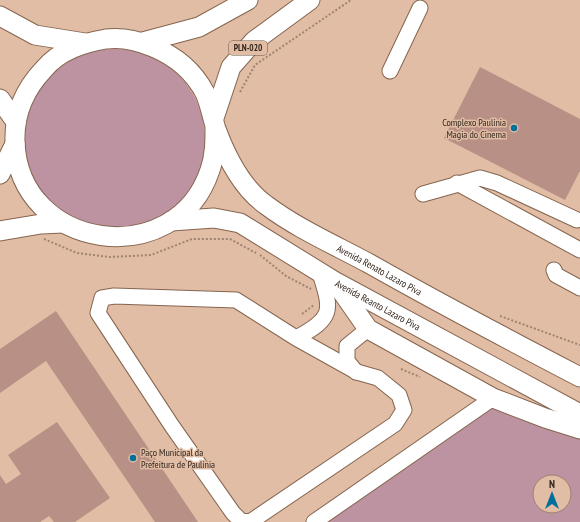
<svg xmlns="http://www.w3.org/2000/svg" width="580" height="522" font-family="'PT Sans Narrow',sans-serif">
<rect width="100%" height="100%" fill="#e1bda5"/>
<!-- green -->
<g fill="#bd92a1" fill-rule="evenodd">
<circle cx="115" cy="139" r="90"/>
<path d="M478,404L580,429V522H314ZM540,482H564V506H540Z"/>
</g>
<!-- building -->
<g fill="#b99085">
<polygon points="480,67 580,119 580,171 565,200 444,138"/>
<polygon points="56,311 198,522 155,522 46,361 0,393 0,349"/>
<polygon points="57,422 110,498 75,522 54,522 49,516 40,522 0,522 0,475 6,484 21,474 8,455"/>
</g>
<g fill="none" stroke-linecap="round" stroke-linejoin="round">
<!-- minor casing -->
<g stroke="#85654f" stroke-width="17">
<g id="minor">
<polyline points="390,71 420,8"/>
<polyline points="457,183 580,250"/>
<polyline points="423,194 480,178 497,183 577,220"/>
<polyline points="554,270 556,275 580,288"/>
<path d="M296,338L357,372L378,378L399,395L404,410L395,424L250,522L241,521L233,513L172,426L98,313L102,298L114,296L236,300L296,338C336,317 331,309 319,270"/>
<polyline points="356,372 347,361 347,346 368,329"/>
<polyline points="314,522 493,398"/>
</g>
</g>
<!-- major casing -->
<g stroke="#85654f" stroke-width="21">
<g id="major">
<polyline points="0,16 35,35 85,43"/>
<polyline points="143,42 199,27 248,0"/>
<polyline points="0,99 16,122"/>
<polyline points="214,118 231,67 254,41 310,0"/>
<path id="s1" d="M215,127C215,142 215,156 210,170C176,273 19,251 15,142C14,114 25,89 44,69C60,50 83,43 106,39C121,37 139,41 153,47C175,56 194,72 205,93C210,104 212,117 216,129C226,156 242,188 266,205C298,229 335,245 370,264C439,303 509,340 580,377"/>
<polyline points="0,174 15,144"/>
<path id="s2" d="M171,221L214,218L240,223L334,281L580,414"/>
<polyline points="0,231 41,224 63,223"/>
<polyline points="336,283 368,329 493,398 545,418 580,429"/>
</g>
</g>
<!-- path -->
<g stroke="#9f8371" stroke-width="2" stroke-dasharray="2 2" stroke-linecap="butt">
<polyline points="240,92 255,65 351,0"/>
<polyline points="44,239 77,253 110,257 151,255 192,239 230,239 256,253"/>
<polyline points="260,255 286,276 311,289"/>
<polyline points="302,314 314,305"/>
<polyline points="500,316 580,345"/>
<polyline points="401,369 420,377"/>
</g>
<!-- minor -->
<use href="#minor" stroke="#fff" stroke-width="15"/>
<!-- major -->
<use href="#major" stroke="#fff" stroke-width="19"/>
</g>
<!-- markers -->
<g fill="#026e9a" stroke="#e1bda5" stroke-width="1.5">
<circle cx="514" cy="128" r="4"/>
<circle cx="133" cy="458" r="4"/>
</g>
<g text-anchor="middle" stroke-width="3" stroke-linejoin="round" paint-order="stroke">
<!-- shield labels -->
<rect fill="#e1bda5" stroke="#665244" stroke-width="1" x="229" y="41" width="38" height="14" rx="3"/>
<g font-size="9" font-weight="bold" fill="#32241b">
<text x="248" y="51">PLN-020</text>
</g>
<!-- poi labels -->
<g font-size="10" fill="#32241b" stroke="#e1bda5" text-anchor="end">
<text x="506" y="126">Complexo Paulínia<tspan x="506" dy="12">Magia do Cinema</tspan></text>
<text x="141" y="456" text-anchor="start">Paço Municipal da<tspan x="141" dy="12">Prefeitura de Paulínia</tspan></text>
</g>
<!-- street labels -->
<g font-size="10" fill="#32241b" stroke="#e1bda5">
<text dy="4" stroke="none"><textPath href="#s1" startOffset="851">Avenida Renato Lazaro Piva</textPath></text>
<text dy="4" stroke="none"><textPath href="#s2" startOffset="230">Avenida Reanto Lazaro Piva</textPath></text>
</g>
</g>
<!-- north arrow -->
<g transform="translate(552 494)"><circle r="19" fill="#e1bda5" stroke="#9b806e"/>
<path d="M0-3L7 15L0 10L-7 15Z" fill="#026e9a"/>
<text y="-6" font-size="11" font-weight="bold" text-anchor="middle" fill="#32241b">N</text>
</g>
</svg>
